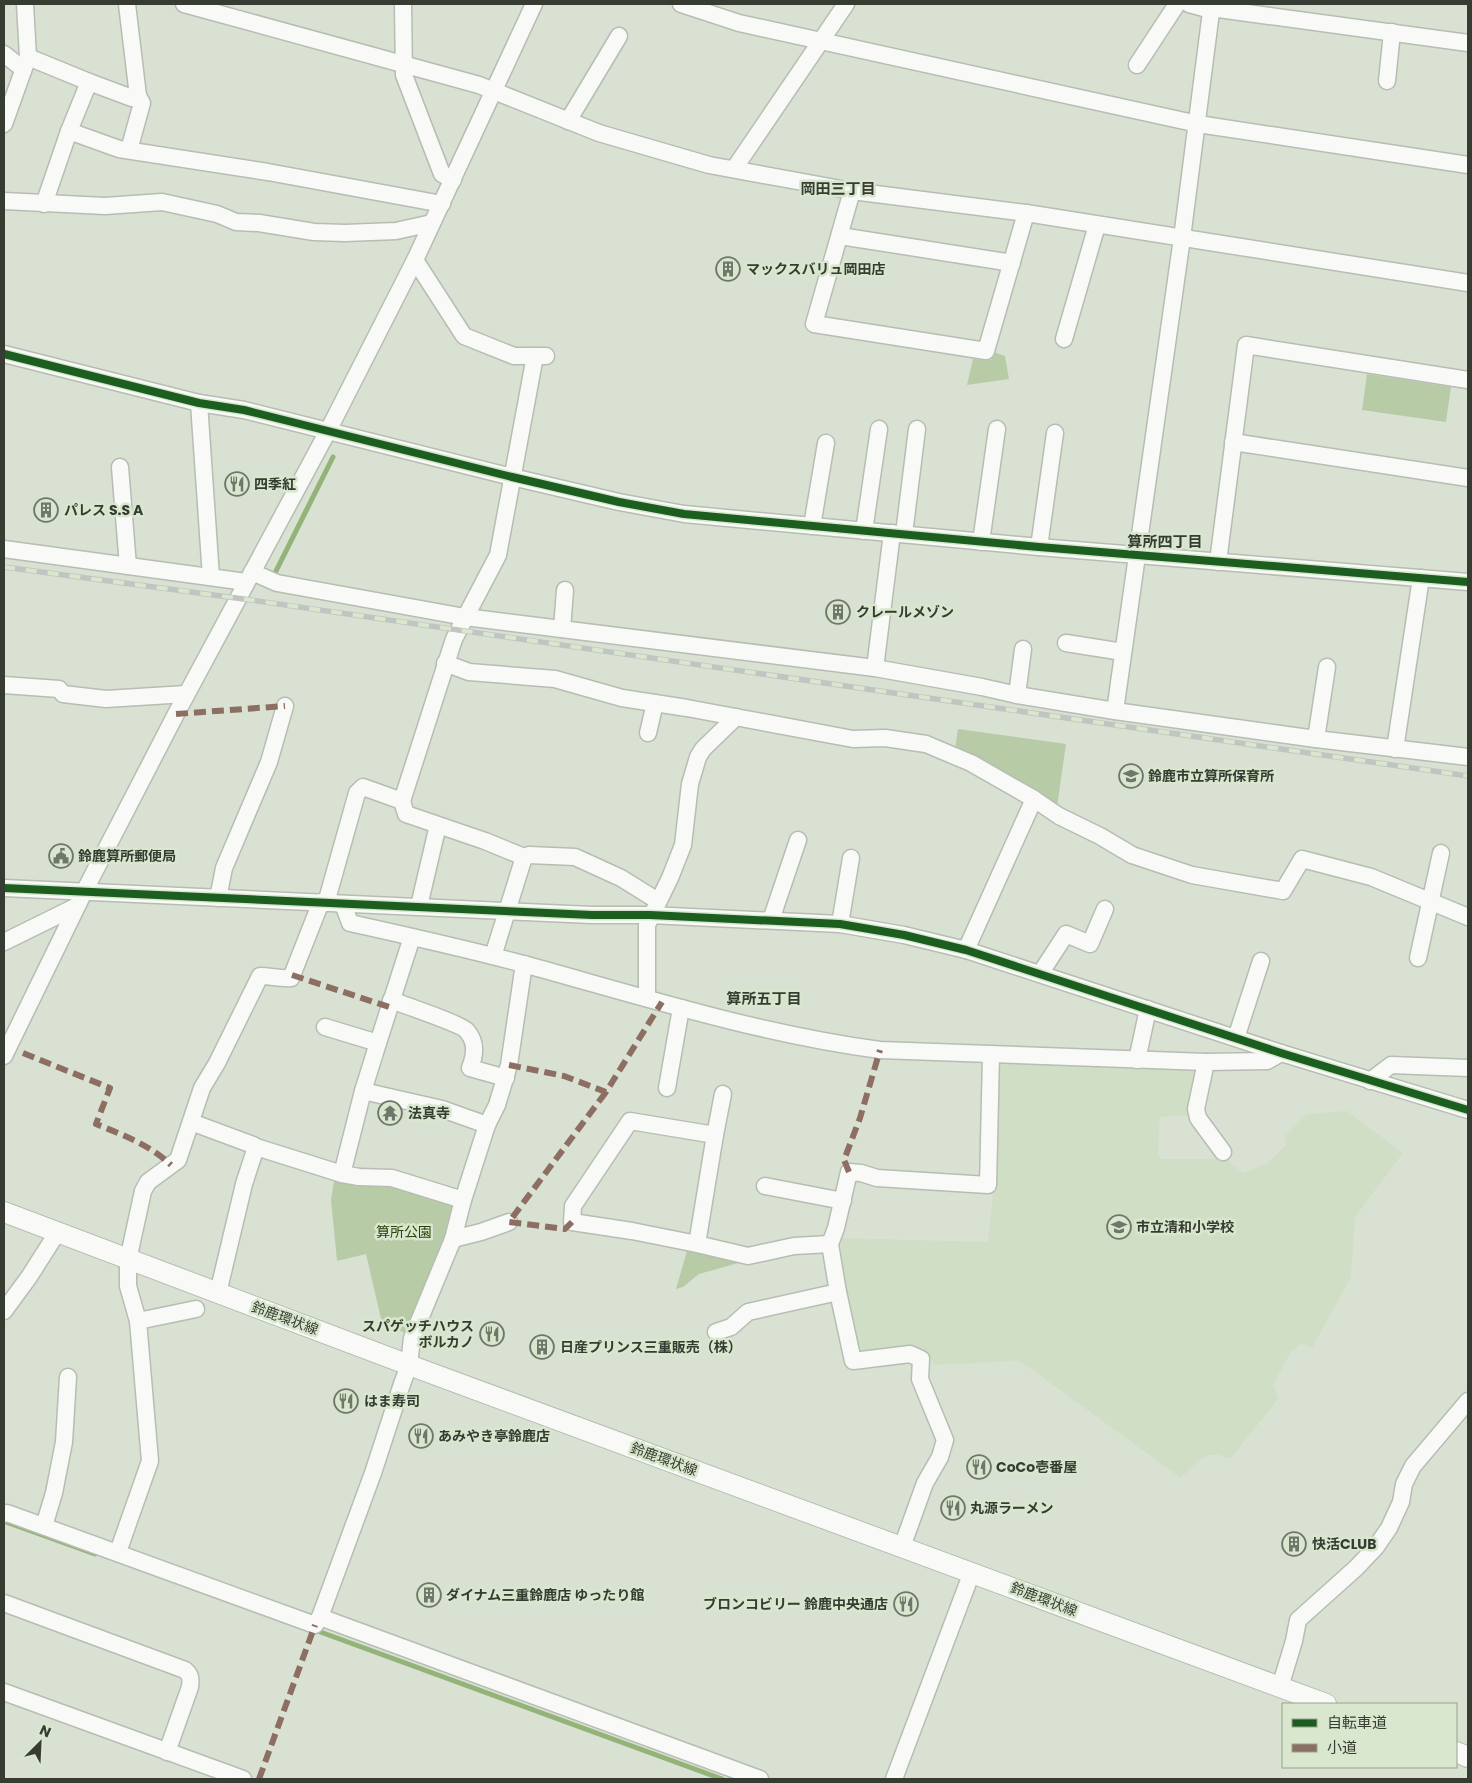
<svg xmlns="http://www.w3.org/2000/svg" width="1472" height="1783" font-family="Poppins,'Noto Sans JP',sans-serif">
<rect width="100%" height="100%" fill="#d9e1d3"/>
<!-- built -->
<polygon fill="#d1dec6" points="1004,1062 1192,1068 1198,1075 1191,1115 1160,1117 1158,1154 1161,1159 1226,1159 1243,1173 1268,1163 1286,1145 1284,1137 1307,1114 1347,1111 1403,1153 1355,1217 1351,1277 1312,1348 1301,1344 1290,1353 1273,1385 1279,1398 1230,1459 1219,1455 1208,1455 1198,1461 1181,1478 1020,1361 935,1365 922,1348 868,1354 859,1348 842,1275 841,1238 988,1242 993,1192 997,1068"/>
<!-- green -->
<g fill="#b7cca6">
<polygon points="993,352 1005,356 1009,379 967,385 973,359 991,360"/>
<polygon points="1367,374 1451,387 1446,422 1362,410"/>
<polygon points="958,729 1066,744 1057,807 955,749"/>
<polygon points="348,1180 392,1182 459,1206 405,1333 382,1323 366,1254 337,1261 331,1200 334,1181"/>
<polygon points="687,1251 742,1262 699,1274 683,1287 676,1289"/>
</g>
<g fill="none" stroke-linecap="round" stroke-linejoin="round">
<!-- stream -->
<g stroke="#94b378" stroke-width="5">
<polyline points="275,573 333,457"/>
<polyline points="6,1522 95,1554"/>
<polyline points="315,1630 722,1779"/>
</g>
<!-- minor casing -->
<g stroke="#b6bdb2" stroke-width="19">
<g id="minor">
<polyline points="127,4 138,96"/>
<polyline points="184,4 479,85 599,133 709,165 852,191 1026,213 1468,283"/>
<polyline points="403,4 404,75 442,174 453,180"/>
<polyline points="681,4 739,23 1198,124 1468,165"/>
<polyline points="1189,4 1211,10"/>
<polyline points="1211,8 1468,43"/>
<polyline points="4,54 23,69"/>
<polyline points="28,57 89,82 69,131 119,149 268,172 442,204"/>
<polyline points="1137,65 1177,4"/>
<polyline points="1387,81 1392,32"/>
<polyline points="89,82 132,98 138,96 142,103 129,150"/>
<polyline points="568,121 619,36"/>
<polyline points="4,124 28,57 25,4"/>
<polyline points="734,169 846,4"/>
<polyline points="852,191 814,324 986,351 1026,213"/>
<polyline points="4,201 105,206 162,202 217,214 236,222 259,223 314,232 345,233 396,231 432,223"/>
<polyline points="44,204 69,131"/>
<polyline points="840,236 1012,263"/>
<polyline points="415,260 464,336 514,356 546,356"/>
<polyline points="1064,339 1097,225"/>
<polyline points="4,354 199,403 244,410 512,477 619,502 684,514 1039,547 1468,582"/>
<polyline points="199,403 211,577"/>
<polyline points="1233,442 1468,478"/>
<polyline points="120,467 128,566"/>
<polyline points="812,526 826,443"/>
<polyline points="864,531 879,429"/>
<polyline points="904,534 917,429"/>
<polyline points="981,542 997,429"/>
<polyline points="1039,547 1055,433"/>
<polyline points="4,549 246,582"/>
<polyline points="1218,562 1246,345 1468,380"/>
<polyline points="252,572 277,583 465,617 875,668 982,687 1017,695 1115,711 1316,739 1468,757"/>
<polyline points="562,629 565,590"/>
<polyline points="1066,643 1123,652"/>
<polyline points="445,663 469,672 555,679 622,698 687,708 853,739 885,738 926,744 971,763 1034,799 1059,816 1100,836 1132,855 1192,875 1283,891 1302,859 1371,877 1468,917"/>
<polyline points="875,668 892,533"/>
<polyline points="4,685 59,689 63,694 106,699 186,694"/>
<polyline points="1017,695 1023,649"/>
<polyline points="1115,711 1182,238 1212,4"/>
<polyline points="648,733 655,703"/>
<polyline points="1316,739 1327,667"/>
<polyline points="1395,749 1421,578"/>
<polyline points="402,801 406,814 485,841 524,857 529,855 575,857 621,878 658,901"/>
<polyline points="4,888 592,915 650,915 840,924 904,935 966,950 1281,1053 1468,1110"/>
<polyline points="218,898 224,868 269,762 285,706"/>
<polyline points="326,903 357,793 363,787 402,801 454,639 498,555 535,356"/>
<path d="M343,904L350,923C409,936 468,949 527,965C643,997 760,1034 880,1050L1206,1062L1267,1061L1281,1053"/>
<polyline points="419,906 438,825"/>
<polyline points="771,920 798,840"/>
<polyline points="840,924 851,858"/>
<polyline points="4,942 77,906"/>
<polyline points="966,950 1034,799"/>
<polyline points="493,956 524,857"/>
<polyline points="1418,958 1441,853"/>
<polyline points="1040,974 1066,934 1090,944 1105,909"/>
<polyline points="647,998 647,925 670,878 683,845 690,784 698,757 703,749 736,717"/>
<path d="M391,1000C404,1005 461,1024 467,1031C477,1043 475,1055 470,1068L506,1078"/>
<polyline points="325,1027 378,1043 412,937"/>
<polyline points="1236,1038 1261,961"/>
<polyline points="4,1056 84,892 176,714 328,431 415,260 534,4"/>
<polyline points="1137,1060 1148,1009"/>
<polyline points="1206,1062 1196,1109 1198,1118 1223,1152"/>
<polyline points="1370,1081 1391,1065 1468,1068"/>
<polyline points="667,1088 681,1008"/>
<polyline points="363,1091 442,1109 487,1125"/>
<polyline points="191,1122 253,1145 256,1147 342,1174 359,1177 392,1178 463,1200"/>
<polyline points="715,1135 723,1094"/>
<polyline points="342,1174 363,1091 378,1043"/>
<polyline points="765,1186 843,1201"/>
<polyline points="453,1239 481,1232 509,1222"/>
<polyline points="697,1244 715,1135 630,1121 573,1206 572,1222 632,1231 697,1244 748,1256 794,1246 830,1244"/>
<polyline points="218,1293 244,1184 256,1147"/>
<polyline points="4,1311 29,1277 57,1233"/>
<polyline points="138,1321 196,1309"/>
<polyline points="716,1332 731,1327 748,1312 838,1292"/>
<polyline points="4,1514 7,1513 315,1625 320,1617 373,1473 402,1384 409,1365 412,1338 453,1239 463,1200 487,1125 497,1105 509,1065 524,964"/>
<polyline points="44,1526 54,1493 64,1442 68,1377"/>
<polyline points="902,1547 925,1483 940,1457 945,1440 920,1379 921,1359 910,1354 853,1361 838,1292 830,1244 836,1228 849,1172 861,1173 877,1178 988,1185 991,1055"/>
<path d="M118,1552L150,1461L138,1321L128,1286V1260L143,1191L148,1182L178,1160L202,1088L217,1063L260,976C271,976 280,979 291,978L321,902"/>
<path d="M4,1603L185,1670C191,1675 191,1679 190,1687L167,1752"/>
<polyline points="320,1617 760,1779"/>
<polyline points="1280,1687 1294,1641 1298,1620 1356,1568 1376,1547 1389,1528 1401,1502 1404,1484 1413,1466 1468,1401"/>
<polyline points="4,1692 243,1779"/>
<polyline points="894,1779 972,1572"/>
</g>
</g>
<!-- major casing -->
<g stroke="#b6bdb2" stroke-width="22">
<g id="major">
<polyline points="4,1212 409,1365 1326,1704"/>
<polyline points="1456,1752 1468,1757"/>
</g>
</g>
<!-- minor -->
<use href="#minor" stroke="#f9faf8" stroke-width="16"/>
<!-- major -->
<use href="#major" stroke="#f9faf8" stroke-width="20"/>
<!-- rail casing -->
<g stroke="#c2c4c1" stroke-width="5.5">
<polyline id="rail" points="4,567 251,600 1468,776"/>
</g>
<!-- rail -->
<use href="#rail" stroke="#d8e7cd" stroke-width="4" stroke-dasharray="11" stroke-linecap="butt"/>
<!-- quiet -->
<g stroke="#8d6e63" stroke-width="6" stroke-dasharray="12 6" stroke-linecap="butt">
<polyline points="176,714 285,706"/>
<polyline points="292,975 389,1007"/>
<path d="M23,1053L110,1088L96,1124C123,1135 150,1145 171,1165"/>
<polyline points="509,1065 564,1076 606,1092 662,1002"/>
<polyline points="849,1172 844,1160 860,1118 880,1050"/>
<polyline points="572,1222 565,1229 509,1222 606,1092"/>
<polyline points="259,1779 315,1625"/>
</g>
<!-- cycleway casing -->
<g stroke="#d8e7cd" stroke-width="11">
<g id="cycleway">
<polyline points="4,354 199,403 244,410 512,477 619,502 684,514 1039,547 1468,582"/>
<polyline points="4,888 592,915 650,915 840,924 904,935 966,950 1281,1053 1468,1110"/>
</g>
</g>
<!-- cycleway -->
<use href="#cycleway" stroke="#1b5e20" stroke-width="8"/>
</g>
<!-- icons -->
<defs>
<g id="building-ring" transform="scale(1.25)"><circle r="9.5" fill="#d8e7cd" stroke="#70766a" stroke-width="1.5"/><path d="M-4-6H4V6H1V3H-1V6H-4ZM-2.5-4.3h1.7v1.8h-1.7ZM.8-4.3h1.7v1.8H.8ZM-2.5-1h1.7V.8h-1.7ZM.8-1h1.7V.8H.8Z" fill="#70766a"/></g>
<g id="restaurant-ring" transform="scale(1.25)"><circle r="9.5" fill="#d8e7cd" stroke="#70766a" stroke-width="1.5"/><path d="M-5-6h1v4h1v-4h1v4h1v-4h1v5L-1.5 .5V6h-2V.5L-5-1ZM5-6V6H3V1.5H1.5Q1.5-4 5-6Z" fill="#70766a"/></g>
<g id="school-ring" transform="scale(1.25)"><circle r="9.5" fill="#d8e7cd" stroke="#70766a" stroke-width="1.5"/><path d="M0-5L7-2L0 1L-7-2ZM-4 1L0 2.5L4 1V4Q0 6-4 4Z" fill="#70766a"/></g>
<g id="civic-ring" transform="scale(1.25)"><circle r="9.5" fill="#d8e7cd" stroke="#70766a" stroke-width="1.5"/><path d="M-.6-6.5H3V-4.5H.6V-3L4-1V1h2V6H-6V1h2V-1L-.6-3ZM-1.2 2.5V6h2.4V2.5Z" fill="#70766a"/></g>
<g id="temple-ring" transform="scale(1.25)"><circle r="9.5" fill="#d8e7cd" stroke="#70766a" stroke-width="1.5"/><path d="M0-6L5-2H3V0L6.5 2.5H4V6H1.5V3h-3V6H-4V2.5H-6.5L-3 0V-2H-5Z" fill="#70766a"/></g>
</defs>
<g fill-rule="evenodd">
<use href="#building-ring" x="728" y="269"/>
<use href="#restaurant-ring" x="237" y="484"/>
<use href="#building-ring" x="46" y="510"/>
<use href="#building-ring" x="838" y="612"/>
<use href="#school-ring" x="1131" y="776"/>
<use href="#civic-ring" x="61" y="856"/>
<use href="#temple-ring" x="390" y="1113"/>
<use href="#school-ring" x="1119" y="1227"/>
<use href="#restaurant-ring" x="492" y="1334"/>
<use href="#building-ring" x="542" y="1347"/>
<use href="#restaurant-ring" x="346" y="1401"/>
<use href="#restaurant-ring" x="421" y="1436"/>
<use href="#restaurant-ring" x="979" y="1467"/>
<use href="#restaurant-ring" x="953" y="1508"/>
<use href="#building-ring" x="1294" y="1544"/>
<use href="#building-ring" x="429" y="1595"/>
<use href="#restaurant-ring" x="906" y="1604"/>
</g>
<g text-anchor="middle" stroke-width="5" stroke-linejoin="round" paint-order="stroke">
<!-- poi labels -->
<g font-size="14" font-weight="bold" fill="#373c32" stroke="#d8e7cd" text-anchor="start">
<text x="746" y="274">マックスバリュ岡田店</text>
<text x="254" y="489">四季紅</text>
<text x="64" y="515">パレス S.S A</text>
<text x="856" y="617">クレールメゾン</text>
<text x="1148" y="781">鈴鹿市立算所保育所</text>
<text x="78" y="861">鈴鹿算所郵便局</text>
<text x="408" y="1118">法真寺</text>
<text x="1136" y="1232">市立清和小学校</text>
<text x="474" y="1331" text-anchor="end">スパゲッチハウス<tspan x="474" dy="16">ボルカノ</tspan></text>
<text x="560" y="1352">日産プリンス三重販売（株）</text>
<text x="364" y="1406">はま寿司</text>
<text x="438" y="1441">あみやき亭鈴鹿店</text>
<text x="996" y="1472">CoCo壱番屋</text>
<text x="970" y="1513">丸源ラーメン</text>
<text x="1312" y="1549">快活CLUB</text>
<text x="446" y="1600">ダイナム三重鈴鹿店 ゆったり館</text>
<text x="888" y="1609" text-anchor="end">ブロンコビリー 鈴鹿中央通店</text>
</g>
<!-- park labels -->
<g font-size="14" fill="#29440b" stroke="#d8e7cd">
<text x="404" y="1237">算所公園</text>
</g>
<!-- street labels -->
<g font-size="14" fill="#373c32" stroke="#d8e7cd">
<text transform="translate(285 1318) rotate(20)" y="5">鈴鹿環状線</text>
<text transform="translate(664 1459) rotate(20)" y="5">鈴鹿環状線</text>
<text transform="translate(1044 1599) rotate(21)" y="5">鈴鹿環状線</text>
</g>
<!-- neighbourhood labels -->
<g font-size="15" font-weight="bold" fill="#373c32" stroke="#d8e7cd">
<text x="838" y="194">岡田三丁目</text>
<text x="1165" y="547">算所四丁目</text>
<text x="764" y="1004">算所五丁目</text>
</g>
</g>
<!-- border -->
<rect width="1472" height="1783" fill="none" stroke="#373c32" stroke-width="10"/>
<!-- legend -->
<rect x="1282" y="1703" width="175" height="65" fill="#d8e7cd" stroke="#98a38f"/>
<rect x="1292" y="1719" width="25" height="8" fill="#1b5e20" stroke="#98a38f"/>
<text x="1327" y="1728" font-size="15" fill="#373c32">自転車道</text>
<rect x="1292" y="1744" width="25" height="8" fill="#8d6e63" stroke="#98a38f"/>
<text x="1327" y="1753" font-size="15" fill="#373c32">小道</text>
<!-- north arrow -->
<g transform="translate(40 1743) rotate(24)" stroke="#d8e7cd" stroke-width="4" paint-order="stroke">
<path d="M0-4L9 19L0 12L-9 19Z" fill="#373c32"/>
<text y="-8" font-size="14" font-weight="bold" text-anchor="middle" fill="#373c32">N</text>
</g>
</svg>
